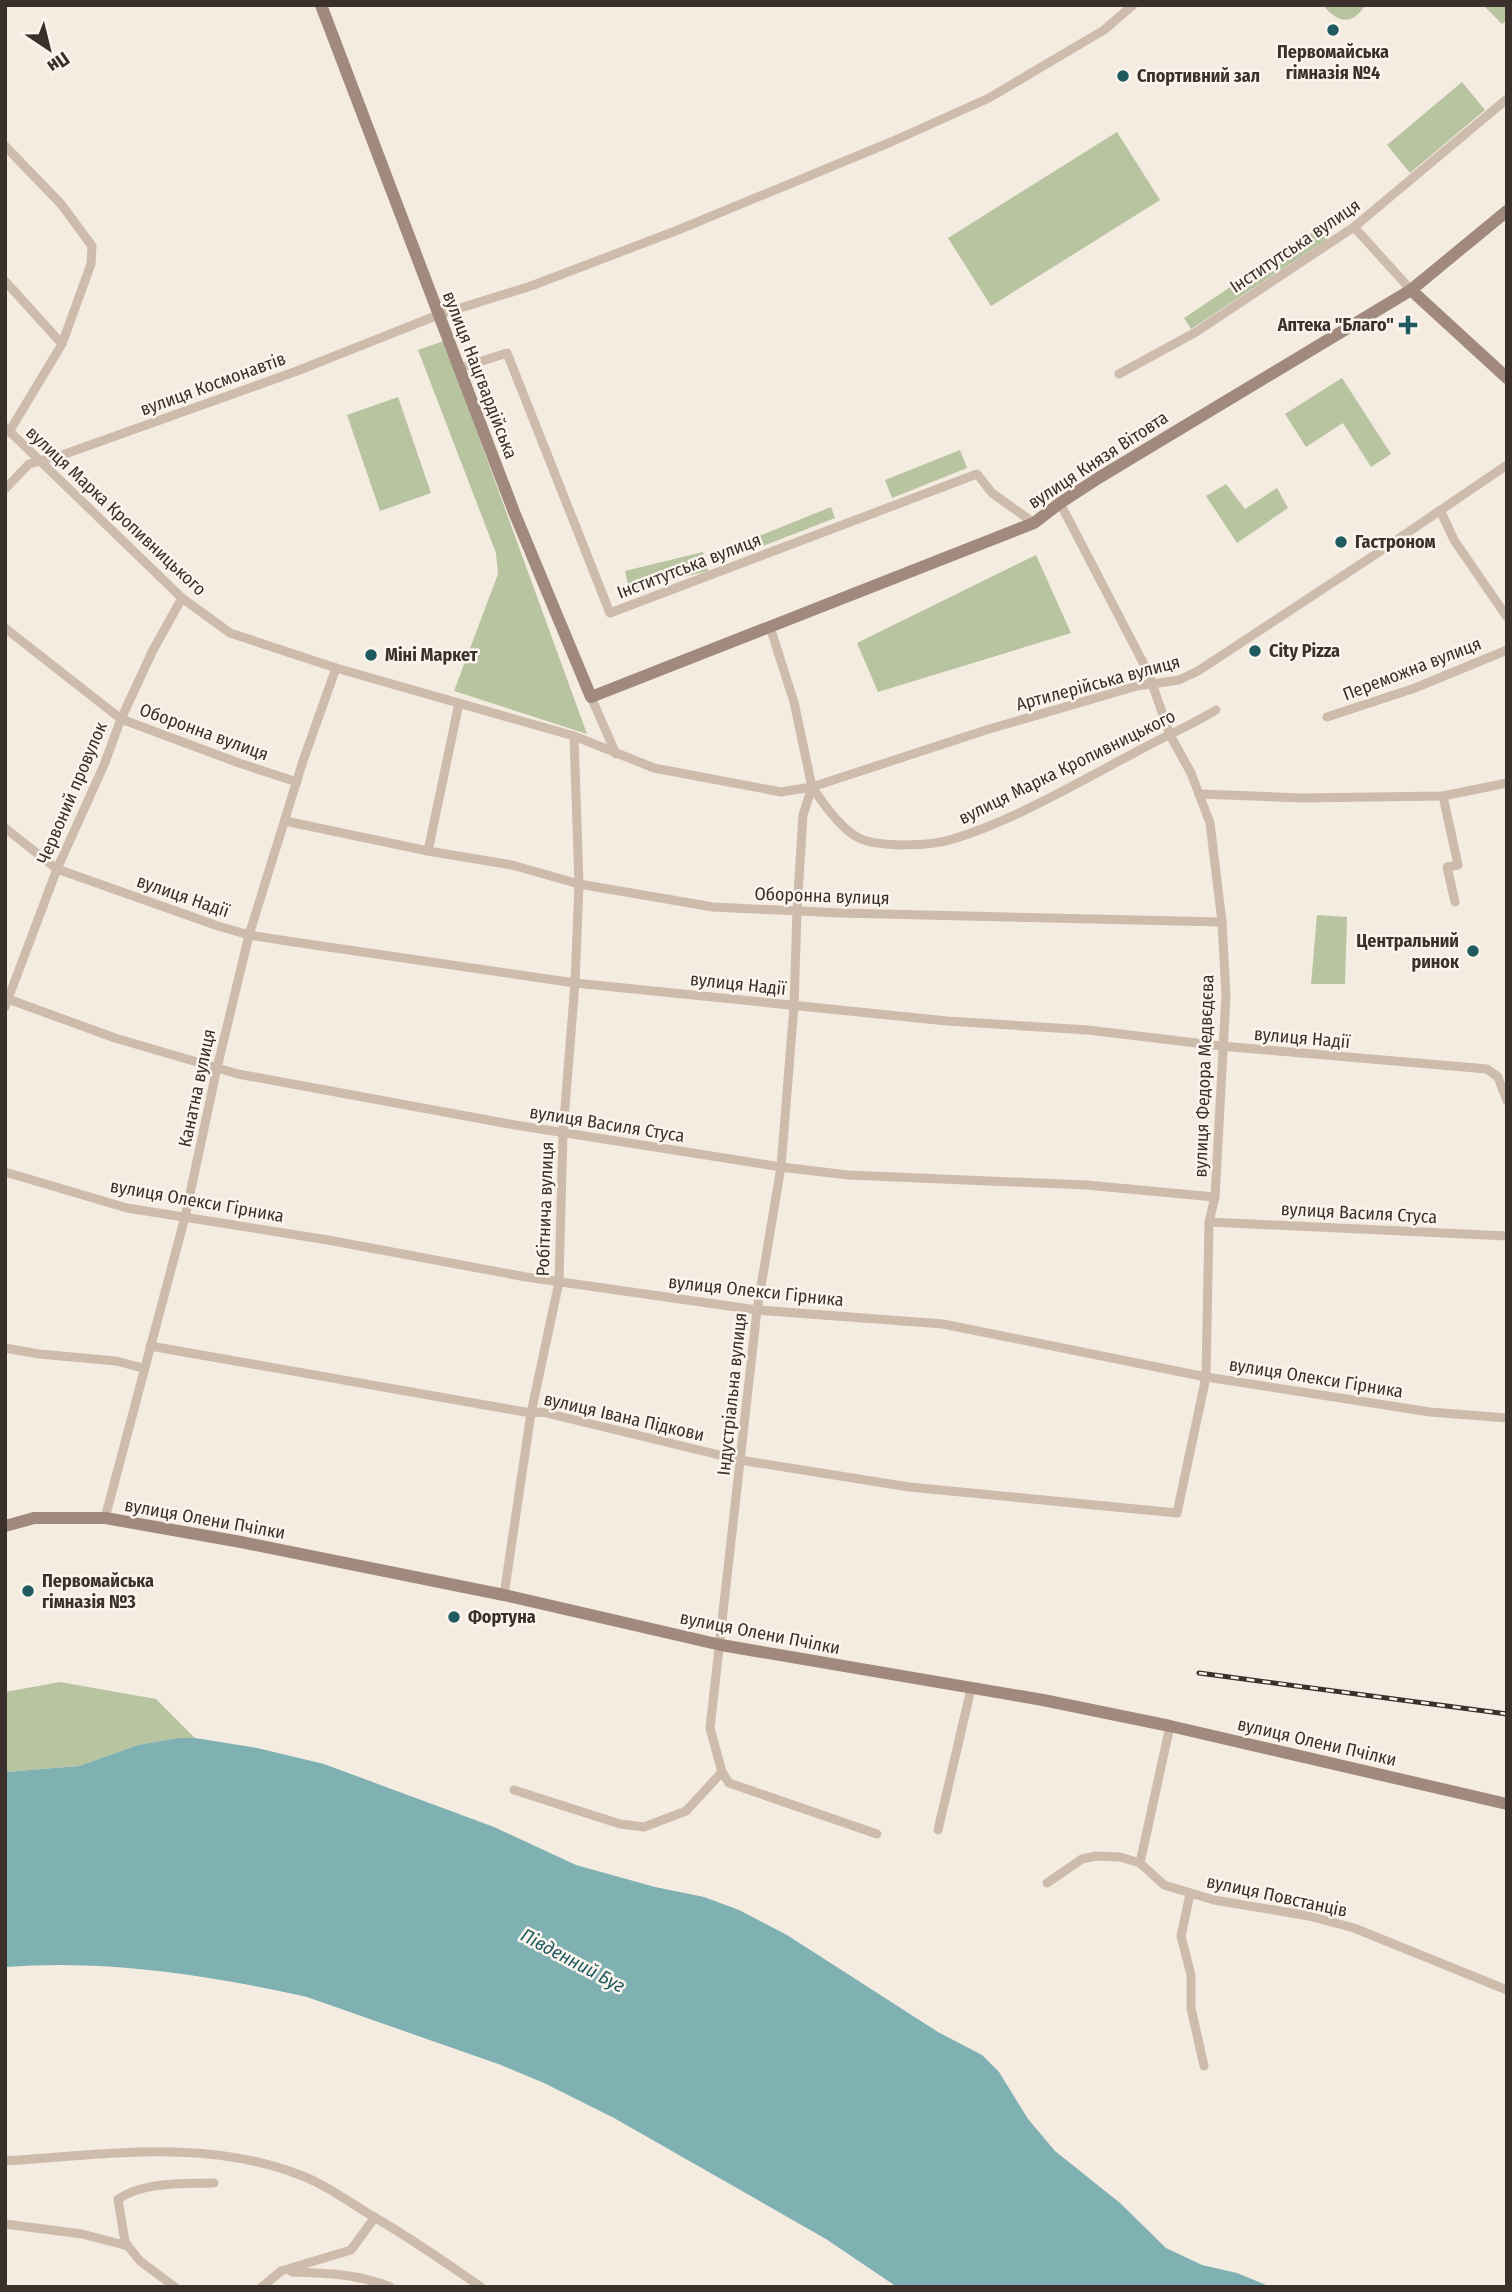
<svg xmlns="http://www.w3.org/2000/svg" width="1512" height="2292" font-family="'Fira Sans Condensed',sans-serif">
<rect width="100%" height="100%" fill="#f4ebe1"/>
<!-- green -->
<g fill="#b8c4a0">
<path d="M1323,5H1365C1353,26 1337,23 1323,5Z"/>
<polygon points="1483,5 1507,5 1507,20 1502,24"/>
<polygon points="1462,82 1485,110 1410,173 1387,145"/>
<polygon points="1117,132 1160,200 991,306 948,238"/>
<polygon points="1319,228 1328,239 1191,329 1184,318"/>
<polygon points="444,341 587,734 454,691 498,574 496,553 418,350"/>
<polygon points="1342,378 1391,454 1371,467 1343,423 1306,447 1285,414"/>
<polygon points="398,397 431,493 380,511 347,415"/>
<polygon points="960,450 967,468 892,498 885,480"/>
<polygon points="1226,484 1245,509 1277,488 1288,508 1237,543 1206,496"/>
<polygon points="831,507 835,518 763,546 759,536"/>
<polygon points="703,552 708,571 629,590 625,571"/>
<polygon points="1036,555 1071,633 878,692 857,643"/>
<polygon points="1317,915 1347,917 1345,984 1311,984"/>
<polygon points="60,1682 156,1699 195,1738 178,1738 138,1745 79,1766 5,1772 5,1692"/>
</g>
<!-- water -->
<path fill="#7fb0b2" d="M178,1738H195L257,1748L324,1764L494,1827L576,1865L655,1887L704,1897L739,1910L787,1935L938,2032L982,2055L999,2072L1028,2119L1055,2151L1120,2203L1166,2248L1202,2265L1237,2273L1271,2287H897L826,2239L614,2118L544,2083L501,2065L307,1997C208,1975 107,1959 5,1967V1772L79,1766L138,1745Z"/>
<g fill="none" stroke-linecap="round" stroke-linejoin="round">
<!-- street -->
<g stroke="#cdbbac" stroke-width="9">
<polyline points="5,146 61,204 92,246 91,264 62,344 9,432"/>
<polyline points="1354,227 1411,290"/>
<polyline points="5,281 62,344"/>
<polyline points="460,368 507,353 610,613 977,474 992,493 1034,523"/>
<polyline points="1119,374 1196,332 1354,227 1507,99"/>
<path d="M5,427L182,598L230,633L336,668L574,736L654,768L781,792L812,787C822,802 842,830 859,838C880,848 931,846 953,839C1015,820 1079,782 1136,752C1163,737 1190,726 1216,710"/>
<polyline points="5,489 29,464 65,454 297,371 438,315 531,286 678,230 891,142 989,98 1104,30 1133,5"/>
<polyline points="1440,510 1454,540 1507,617"/>
<polyline points="5,628 121,719 239,763 297,782"/>
<polyline points="591,697 616,754"/>
<polyline points="1327,717 1415,688 1507,650"/>
<polyline points="812,787 986,730 1137,686 1179,680 1198,671 1376,554 1507,465"/>
<polyline points="1201,794 1302,798 1443,796 1507,783"/>
<polyline points="1443,796 1458,865 1447,867 1455,902"/>
<polyline points="285,821 428,851 512,865 579,884 713,907 841,913 1222,922"/>
<polyline points="5,828 57,869 218,926 249,935 287,941 575,983 947,1021 1088,1030 1221,1046 1487,1069 1498,1077 1507,1101"/>
<polyline points="428,851 459,703"/>
<polyline points="8,999 115,1038 238,1074 515,1125 781,1167 848,1175 1086,1185 1215,1197"/>
<polyline points="5,1007 57,869 104,765 121,719 153,650 182,598"/>
<polyline points="5,1172 127,1208 328,1240 526,1277 757,1310 943,1324 1206,1377 1430,1412 1507,1418"/>
<polyline points="1209,1222 1507,1236"/>
<polyline points="150,1346 531,1413 542,1412 740,1460 909,1487 1177,1513 1206,1377 1209,1222 1215,1197 1226,996 1222,922 1210,823 1191,773 1170,735 1148,672 1060,503"/>
<polyline points="5,1348 39,1354 116,1361 143,1368"/>
<polyline points="105,1518 185,1217 217,1068 249,935 303,761 336,668"/>
<polyline points="504,1595 531,1413 559,1282 563,1132 575,983 579,884 574,736"/>
<polyline points="722,1772 729,1783 877,1834"/>
<polyline points="514,1790 620,1824 644,1827 686,1811 722,1772 710,1728 757,1310 781,1167 794,1006 797,911 803,815 812,787 794,702 770,627"/>
<polyline points="938,1830 971,1689"/>
<polyline points="1140,1863 1170,1726"/>
<polyline points="1047,1883 1082,1859 1096,1856 1120,1857 1140,1863 1164,1885 1214,1900 1309,1916 1354,1928 1507,1990"/>
<polyline points="1190,1894 1181,1936 1191,1975 1191,2008 1204,2066"/>
<path d="M5,2161C104,2155 206,2138 300,2175C327,2185 350,2203 374,2217C411,2238 446,2263 481,2287"/>
<polyline points="5,2224 82,2234 128,2246 140,2261 175,2287"/>
<path d="M128,2246L125,2242L118,2199C146,2181 182,2184 214,2183"/>
<path d="M292,2272C325,2273 359,2274 390,2287"/>
<polyline points="262,2287 281,2271 351,2250 375,2217"/>
</g>
<!-- secondary -->
<g stroke="#a18a7d" stroke-width="12">
<polyline points="321,5 514,512 591,697 1034,523 1060,503 1100,477 1411,290 1507,211"/>
<polyline points="1411,290 1507,378"/>
<polyline points="5,1526 34,1518 105,1518 241,1542 504,1595 721,1645 1043,1700 1170,1726 1507,1804"/>
</g>
<!-- rail casing -->
<g stroke="#3b302b" stroke-width="5">
<polyline id="rail" points="1199,1673 1507,1714"/>
</g>
<!-- rail -->
<use href="#rail" stroke="#fbf5ee" stroke-width="2.5" stroke-dasharray="8" stroke-linecap="butt"/>
</g>
<!-- markers -->
<g fill="#1f5a5e" stroke="#fbf5ee" stroke-width="2.5">
<circle cx="1333" cy="30" r="7"/>
<circle cx="1123" cy="76" r="7"/>
<path d="M1404.5 314.5h7v7h7v7h-7v7h-7v-7h-7v-7h7z"/>
<circle cx="1341" cy="542" r="7"/>
<circle cx="1255" cy="651" r="7"/>
<circle cx="371" cy="655" r="7"/>
<circle cx="1473" cy="951" r="7"/>
<circle cx="28" cy="1591" r="7"/>
<circle cx="454" cy="1617" r="7"/>
</g>
<g text-anchor="middle" stroke-width="5" stroke-linejoin="round" paint-order="stroke">
<!-- poi labels -->
<g font-size="18" font-weight="bold" fill="#3b302b" stroke="#fbf5ee" text-anchor="start">
<text x="1333" y="58" text-anchor="middle">Первомайська<tspan x="1333" dy="21">гімназія №4</tspan></text>
<text x="1137" y="82">Спортивний зал</text>
<text x="1394" y="331" text-anchor="end">Аптека "Благо"</text>
<text x="1355" y="548">Гастроном</text>
<text x="1269" y="657">City Pizza</text>
<text x="385" y="661">Міні Маркет</text>
<text x="1459" y="947" text-anchor="end">Центральний<tspan x="1459" dy="21">ринок</tspan></text>
<text x="42" y="1587">Первомайська<tspan x="42" dy="21">гімназія №3</tspan></text>
<text x="468" y="1623">Фортуна</text>
</g>
<!-- street labels -->
<g font-size="18" fill="#3b302b" stroke="#fbf5ee">
<text transform="translate(1295 246) rotate(-34)" y="6">Інститутська вулиця</text>
<text transform="translate(480 375) rotate(69)" y="6">вулиця Нацгвардійська</text>
<text transform="translate(213 384) rotate(-20)" y="6">вулиця Космонавтів</text>
<text transform="translate(1098 460) rotate(-33)" y="6">вулиця Князя Вітовта</text>
<text transform="translate(116 511) rotate(43)" y="6">вулиця Марка Кропивницького</text>
<text transform="translate(689 566) rotate(-21)" y="6">Інститутська вулиця</text>
<text transform="translate(1412 669) rotate(-21)" y="6">Переможна вулиця</text>
<text transform="translate(1098 683) rotate(-15)" y="6">Артилерійська вулиця</text>
<text transform="translate(204 732) rotate(20)" y="6">Оборонна вулиця</text>
<text transform="translate(1067 767) rotate(-26)" y="6">вулиця Марка Кропивницького</text>
<text transform="translate(72 793) rotate(-67)" y="6">Червоний провулок</text>
<text transform="translate(183 896) rotate(19)" y="6">вулиця Надії</text>
<text transform="translate(822 896) rotate(2)" y="6">Оборонна вулиця</text>
<text transform="translate(738 984) rotate(6)" y="6">вулиця Надії</text>
<text transform="translate(1302 1038) rotate(5)" y="6">вулиця Надії</text>
<text transform="translate(1204 1076) rotate(-88)" y="6">вулиця Федора Медвєдєва</text>
<text transform="translate(197 1088) rotate(-78)" y="6">Канатна вулиця</text>
<text transform="translate(607 1124) rotate(9)" y="6">вулиця Василя Стуса</text>
<text transform="translate(197 1201) rotate(10)" y="6">вулиця Олекси Гірника</text>
<text transform="translate(545 1209) rotate(-88)" y="6">Робітнича вулиця</text>
<text transform="translate(1359 1213) rotate(3)" y="6">вулиця Василя Стуса</text>
<text transform="translate(756 1291) rotate(6)" y="6">вулиця Олекси Гірника</text>
<text transform="translate(1316 1378) rotate(9)" y="6">вулиця Олекси Гірника</text>
<text transform="translate(732 1394) rotate(-84)" y="6">Індустріальна вулиця</text>
<text transform="translate(624 1417) rotate(13)" y="6">вулиця Івана Підкови</text>
<text transform="translate(205 1519) rotate(10)" y="6">вулиця Олени Пчілки</text>
<text transform="translate(760 1633) rotate(11)" y="6">вулиця Олени Пчілки</text>
<text transform="translate(1317 1742) rotate(13)" y="6">вулиця Олени Пчілки</text>
<text transform="translate(1277 1896) rotate(12)" y="6">вулиця Повстанців</text>
</g>
<!-- water labels -->
<g font-size="19" font-style="italic" fill="#1f5a5e" stroke="#fbf5ee">
<text transform="translate(573 1960) rotate(28)" y="7">Південний Буг</text>
</g>
</g>
<!-- border -->
<rect width="1512" height="2292" fill="none" stroke="#3b302b" stroke-width="14"/>
<!-- north arrow -->
<g transform="translate(49 49) rotate(145)" stroke="#fbf5ee" stroke-width="5" paint-order="stroke">
<path d="M0-5L12 26L0 18L-12 26Z" fill="#3b302b"/>
<text y="-10" font-size="19" font-weight="bold" text-anchor="middle" fill="#3b302b">Пн</text>
</g>
</svg>
